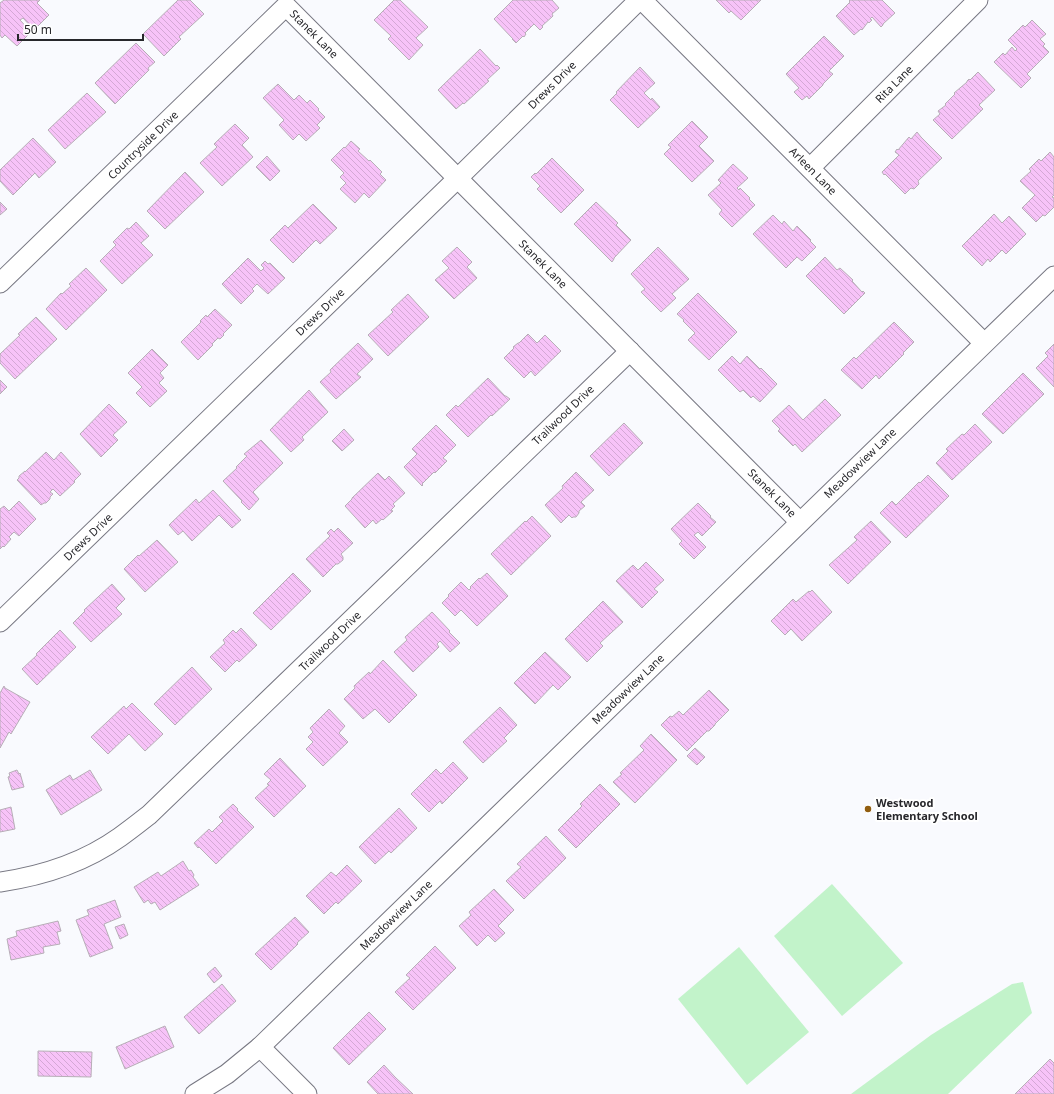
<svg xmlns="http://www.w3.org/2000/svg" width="1054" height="1094" font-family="'Noto Sans',sans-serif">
<defs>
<pattern id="building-back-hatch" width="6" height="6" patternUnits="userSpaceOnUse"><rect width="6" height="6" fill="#f7c3f8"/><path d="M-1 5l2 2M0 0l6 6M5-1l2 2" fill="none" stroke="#d4a8d5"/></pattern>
</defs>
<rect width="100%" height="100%" fill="#f9fafe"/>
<!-- park -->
<g fill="#c2f3ca">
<polygon points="832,884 903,963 842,1016 774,936"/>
<polygon points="739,947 809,1032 747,1085 678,999"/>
<polygon points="1023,982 1032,1013 948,1094 851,1094 931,1035 1012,984"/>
</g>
<!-- building -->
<g fill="url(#building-back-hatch)" stroke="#b7aeb7">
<polygon points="4,0 40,0 37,3 49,15 34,30 23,18 20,20 31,32 17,46 5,35 2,38 0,35 0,3"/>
<polygon points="178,0 190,0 204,14 179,37 181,39 164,56 143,34"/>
<polygon points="394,0 400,0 428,27 416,38 423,45 409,60 388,39 391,36 374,20"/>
<polygon points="513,0 552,0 559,8 552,14 553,16 542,26 543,27 540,30 534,24 525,33 526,34 524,37 523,36 516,43 512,39 513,39 494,19"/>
<polygon points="716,0 761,0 741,20 731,11 729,13"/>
<polygon points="850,0 882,0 895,13 883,24 883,25 881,27 872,17 870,19 872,20 869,23 868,22 862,30 861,29 854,35 836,16 850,2 849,1"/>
<polygon points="1032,20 1046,34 1040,39 1045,44 1043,46 1049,52 1027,74 1031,78 1021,88 994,62 1003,53 1005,55 1012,47 1015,51 1017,49 1008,40 1023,25 1025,27"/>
<polygon points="824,36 844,56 829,71 833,74 823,84 823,85 809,99 807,96 802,100 794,92 799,88 786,74"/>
<polygon points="136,43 155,62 148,68 149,70 115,104 95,83"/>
<polygon points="480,49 496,66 497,65 500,68 487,80 489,81 476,93 464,104 463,103 456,109 438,90"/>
<polygon points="640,67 655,83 644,93 651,100 652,98 660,107 638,128 610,100 617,93 616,92"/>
<polygon points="978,72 995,90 979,105 983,109 952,139 933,120 940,114 938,111 946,105 945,104 955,94 954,93 967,82 967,81 969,79 970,80"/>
<polygon points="278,84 294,100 299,95 307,103 310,100 319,109 318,110 325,117 317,125 320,128 306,141 299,134 293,140 279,125 284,120 263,98"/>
<polygon points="87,93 106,112 65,149 48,130"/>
<polygon points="692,121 708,137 699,146 714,161 692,182 664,154 671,147 668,145"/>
<polygon points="235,124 249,138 242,145 253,157 222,186 200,163 217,147 214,144"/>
<polygon points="917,132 921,137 942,158 918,181 919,184 914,189 911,188 905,194 885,174 884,175 882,172 899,155 895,152 897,149 898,150 909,137 911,139"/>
<polygon points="33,138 56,162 39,178 35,173 13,195 0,181 0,170"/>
<polygon points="351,141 360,149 358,151 369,161 370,160 382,172 380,174 386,180 369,198 364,193 355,203 340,189 346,183 340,177 344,173 331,160 344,147 345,148"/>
<polygon points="1050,152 1054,157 1054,195 1052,197 1054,198 1054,207 1045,216 1043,215 1036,222 1022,208 1035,195 1020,181 1031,171 1029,169 1039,159 1041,161"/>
<polygon points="267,156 280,171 270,181 256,167"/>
<polygon points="552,158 584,190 561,213 537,189 540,186 531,177 535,173 536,174"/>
<polygon points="733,164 748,178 737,188 739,190 740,188 750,198 749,199 755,205 732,227 719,214 722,210 708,195 721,183 718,180"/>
<polygon points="185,172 204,192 165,229 147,211"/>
<polygon points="0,202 7,209 0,215"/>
<polygon points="596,202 618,223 616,225 631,240 614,258 614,259 612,262 574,224"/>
<polygon points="313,204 337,228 320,244 316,240 293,263 270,240 285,225 288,228"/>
<polygon points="994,214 1002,223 1009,216 1026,234 1006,254 1002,250 990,262 988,259 982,266 962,246"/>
<polygon points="773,215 782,224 784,221 793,231 797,226 811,240 810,241 816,247 802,261 797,257 786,268 753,234"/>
<polygon points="136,222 149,236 141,243 153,255 122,284 100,261 116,245 113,242 127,228 129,229"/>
<polygon points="457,247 472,262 467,267 477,278 454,299 435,280 449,268 442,261"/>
<polygon points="658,247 689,279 672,294 676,298 661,312 641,292 645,289 631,274"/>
<polygon points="825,257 837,270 840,268 853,280 852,281 862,292 863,291 865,293 844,314 806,276"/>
<polygon points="248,258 261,271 264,268 261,265 265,261 268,264 270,263 285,278 268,294 257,284 252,289 254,291 241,304 222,284"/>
<polygon points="86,268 107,290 66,330 46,309 61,293 62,294 71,286 69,284"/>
<polygon points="698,293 737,332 709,360 688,340 695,333 683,321 684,320 677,314"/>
<polygon points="408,294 429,317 388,356 368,335 393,312 391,310"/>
<polygon points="215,309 232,325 223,334 224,335 220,339 218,338 212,344 213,345 198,360 181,342 201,322 200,321 206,315 207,317"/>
<polygon points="36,317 57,339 15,379 0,363 0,354 20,335 18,334"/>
<polygon points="894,322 914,342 903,353 904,354 879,379 876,375 862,389 841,370 854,357 856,359"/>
<polygon points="528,334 537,343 545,335 561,351 535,376 531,371 524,378 504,358 514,348 513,347 518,343 519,343"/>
<polygon points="358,343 373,359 357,374 361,377 336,399 320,382 331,372 330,370"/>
<polygon points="1054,344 1054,387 1036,368 1048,356 1045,353"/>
<polygon points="152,349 168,365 160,373 164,378 159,383 167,391 150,407 136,393 142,387 128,373"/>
<polygon points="732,356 740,364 747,356 760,369 761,368 777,384 760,402 753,396 751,398 743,390 740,392 718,370"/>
<polygon points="1023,373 1044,394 1003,434 982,414"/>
<polygon points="488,378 505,396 506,396 510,399 492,416 491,415 468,437 446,415 456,405 458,407"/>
<polygon points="0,380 7,387 0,394"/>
<polygon points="309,390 328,412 302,437 304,440 291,452 270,430"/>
<polygon points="825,399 841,415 802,452 795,444 793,446 778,431 780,429 772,421 789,405 803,420"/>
<polygon points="109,404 127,422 113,435 118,440 101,457 80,434"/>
<polygon points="624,423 643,443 609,476 590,456"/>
<polygon points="975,424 992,442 952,480 936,463 948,451 946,449 962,434 964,435"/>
<polygon points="436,425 456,445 443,458 447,461 435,473 434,472 422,484 423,485 422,486 404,467 417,454 412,449"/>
<polygon points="344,429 354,440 342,451 332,441"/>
<polygon points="261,440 283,463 253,492 259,499 249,510 241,502 242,501 223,481 237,468 236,467 247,456 244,454"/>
<polygon points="46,452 54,460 61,452 81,474 74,481 75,482 60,496 53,489 50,492 53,494 50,497 50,499 46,503 44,503 41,505 17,480 19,478 19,476 25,471 25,472"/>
<polygon points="576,472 594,490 581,502 585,506 579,511 579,513 576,517 573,517 572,518 569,515 561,523 545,505 563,488 562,486"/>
<polygon points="378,473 385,480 389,476 405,493 393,504 395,506 391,510 393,511 383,520 382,519 376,524 373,520 365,528 345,506 352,499 352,498"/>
<polygon points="928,475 949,496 906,538 880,513 892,501 896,505 919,482 920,483"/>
<polygon points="213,490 241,520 232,528 219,515 192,541 183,531 178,535 169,525 196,499 199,503"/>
<polygon points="19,501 36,519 19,536 14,532 9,537 11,539 4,547 3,546 0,549 0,509 4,506 9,511"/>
<polygon points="698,503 711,516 710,517 716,522 702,536 698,532 694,535 706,547 694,559 679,544 682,541 671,529"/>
<polygon points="532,516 551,536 511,575 491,554 525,521 526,522"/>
<polygon points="871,521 891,542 848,584 829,565 857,540 854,537"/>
<polygon points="338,528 353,543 341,554 343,557 343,560 338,564 336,564 323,577 306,559 330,536 327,533 331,529 334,532"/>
<polygon points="157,540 178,562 145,592 124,569 138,555 139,556"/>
<polygon points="646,562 664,580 654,589 658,592 642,608 616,581 633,565 638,570"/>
<polygon points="293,573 311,591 271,630 253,613"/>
<polygon points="487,573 508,596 477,626 461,610 455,616 442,603 449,596 448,595 461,582 469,590 471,588 470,587 479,578 480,579"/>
<polygon points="112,584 125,599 116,608 122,614 91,642 73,623 85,611 84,610"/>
<polygon points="812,590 832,612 802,641 791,629 785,635 771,621 793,599 796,602 809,591 810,592"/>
<polygon points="603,601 623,622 600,643 603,646 587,662 565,639"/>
<polygon points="432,612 450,631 449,632 460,643 450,652 440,641 437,644 439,647 413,672 394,652 407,640 405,637"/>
<polygon points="241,628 257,645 239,662 237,660 225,672 210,657 225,643 223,640 233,630 236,633"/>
<polygon points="60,630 76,647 37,685 22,669 37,655 36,654"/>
<polygon points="545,652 571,677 558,690 553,685 535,704 514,683"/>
<polygon points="383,660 417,695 389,723 375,709 363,719 344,699 355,688 354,686 369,672 370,674"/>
<polygon points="192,667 212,689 175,725 154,704"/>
<polygon points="4,686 5,688 30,702 11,734 9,732 0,748 0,693"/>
<polygon points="709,690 729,710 715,724 715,725 709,731 707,731 687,751 661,725 670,716 672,717 679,711 683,715"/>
<polygon points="132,703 163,734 145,751 129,734 108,754 91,737 124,706 126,709"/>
<polygon points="500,707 517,725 504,738 507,741 483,763 463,742"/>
<polygon points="329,709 345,726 339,733 348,742 323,766 306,749 313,742 308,737 313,732 310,728"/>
<polygon points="651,734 677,760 635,803 613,782 622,774 620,773 644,750 640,746"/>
<polygon points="695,748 705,757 697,765 687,756"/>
<polygon points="280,758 306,786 274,817 255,798 269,785 267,784 271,780 264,774"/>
<polygon points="453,762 468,778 442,804 440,801 429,812 411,794 436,769 441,774"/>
<polygon points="17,770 19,774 20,773 24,787 12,790 8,777 10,776 9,773"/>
<polygon points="90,770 102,790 61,815 46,790 70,775 73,780"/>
<polygon points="600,784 620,804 576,848 558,830 582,806 580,804"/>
<polygon points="233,804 238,809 237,810 254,827 216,864 199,847 198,848 194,843 209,829 212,832 223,821 219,817"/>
<polygon points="11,807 15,829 0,832 0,810"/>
<polygon points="399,808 417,828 391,853 389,851 375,864 359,847"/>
<polygon points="546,836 566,858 524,899 506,881 521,867 517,864"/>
<polygon points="183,861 189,871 191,870 194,875 193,877 199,885 160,910 155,902 151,904 148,900 144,903 134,887 158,872 161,876"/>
<polygon points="347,865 362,881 338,904 336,902 324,914 306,896 331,872 336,876"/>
<polygon points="494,889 514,910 498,926 505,933 495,942 488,935 477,946 459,926 471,915 469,912"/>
<polygon points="115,900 121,917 104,924 113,948 90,957 76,920 89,915 87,910"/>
<polygon points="295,917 309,932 297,943 298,944 271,970 255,954"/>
<polygon points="58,921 61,931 57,932 60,944 43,947 44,953 11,960 7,939 17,936 16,931"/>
<polygon points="124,924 128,935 120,939 115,927"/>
<polygon points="435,946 456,968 413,1010 395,992 410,978 406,975"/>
<polygon points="215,967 222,976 214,983 207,974"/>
<polygon points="222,984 236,1001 199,1034 184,1017"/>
<polygon points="369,1012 386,1029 349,1065 333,1048"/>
<polygon points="165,1026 174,1047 125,1069 116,1047"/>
<polygon points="38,1051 92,1052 91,1077 38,1076"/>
<polygon points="1050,1059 1054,1063 1054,1094 1015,1094"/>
<polygon points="384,1065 395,1077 413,1094 378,1094 367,1082"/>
</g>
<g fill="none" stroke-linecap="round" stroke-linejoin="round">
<!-- minor casing -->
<g stroke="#777782" stroke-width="21">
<g id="minor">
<polyline points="642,0 984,343"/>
<polyline points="810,168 978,0"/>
<polyline points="0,283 286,6 800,522"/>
<polyline points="0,622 458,178 639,0"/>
<path d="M0,882C42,876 85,862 120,837C130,830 140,822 149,815L630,351"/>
<polyline points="260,1047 307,1094"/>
<polyline points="195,1094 227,1074 260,1047 1054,276"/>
</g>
</g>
<!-- minor -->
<use href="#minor" stroke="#fff" stroke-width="19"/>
</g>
<!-- markers -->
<circle fill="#915d10" stroke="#fff" stroke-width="1.5" cx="868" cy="809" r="4"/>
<g text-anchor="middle" stroke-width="4" stroke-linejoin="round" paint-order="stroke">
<!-- street labels -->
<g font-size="11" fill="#27272b" stroke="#fff">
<text transform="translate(314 34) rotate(45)" y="4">Stanek Lane</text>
<text transform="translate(894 84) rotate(-45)" y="4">Rita Lane</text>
<text transform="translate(552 85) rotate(-45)" y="4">Drews Drive</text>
<text transform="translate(143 145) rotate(-44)" y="4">Countryside Drive</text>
<text transform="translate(813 171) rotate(45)" y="4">Arleen Lane</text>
<text transform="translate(543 264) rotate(45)" y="4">Stanek Lane</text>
<text transform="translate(320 312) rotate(-44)" y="4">Drews Drive</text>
<text transform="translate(563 415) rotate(-44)" y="4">Trailwood Drive</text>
<text transform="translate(860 463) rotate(-44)" y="4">Meadowview Lane</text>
<text transform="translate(772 493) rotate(45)" y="4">Stanek Lane</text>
<text transform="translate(88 537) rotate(-44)" y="4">Drews Drive</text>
<text transform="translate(330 641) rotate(-44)" y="4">Trailwood Drive</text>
<text transform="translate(628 689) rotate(-44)" y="4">Meadowview Lane</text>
<text transform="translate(396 915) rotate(-44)" y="4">Meadowview Lane</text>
</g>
<!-- poi labels -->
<g font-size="11" font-weight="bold" fill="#27272b" stroke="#fff" text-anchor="start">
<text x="876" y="807">Westwood<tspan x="876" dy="13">Elementary School</tspan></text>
</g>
</g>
<!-- scale -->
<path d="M18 34v6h125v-6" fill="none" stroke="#27272b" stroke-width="2"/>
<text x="24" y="34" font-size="12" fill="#27272b" stroke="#ffffff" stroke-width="3" paint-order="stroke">50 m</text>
</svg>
